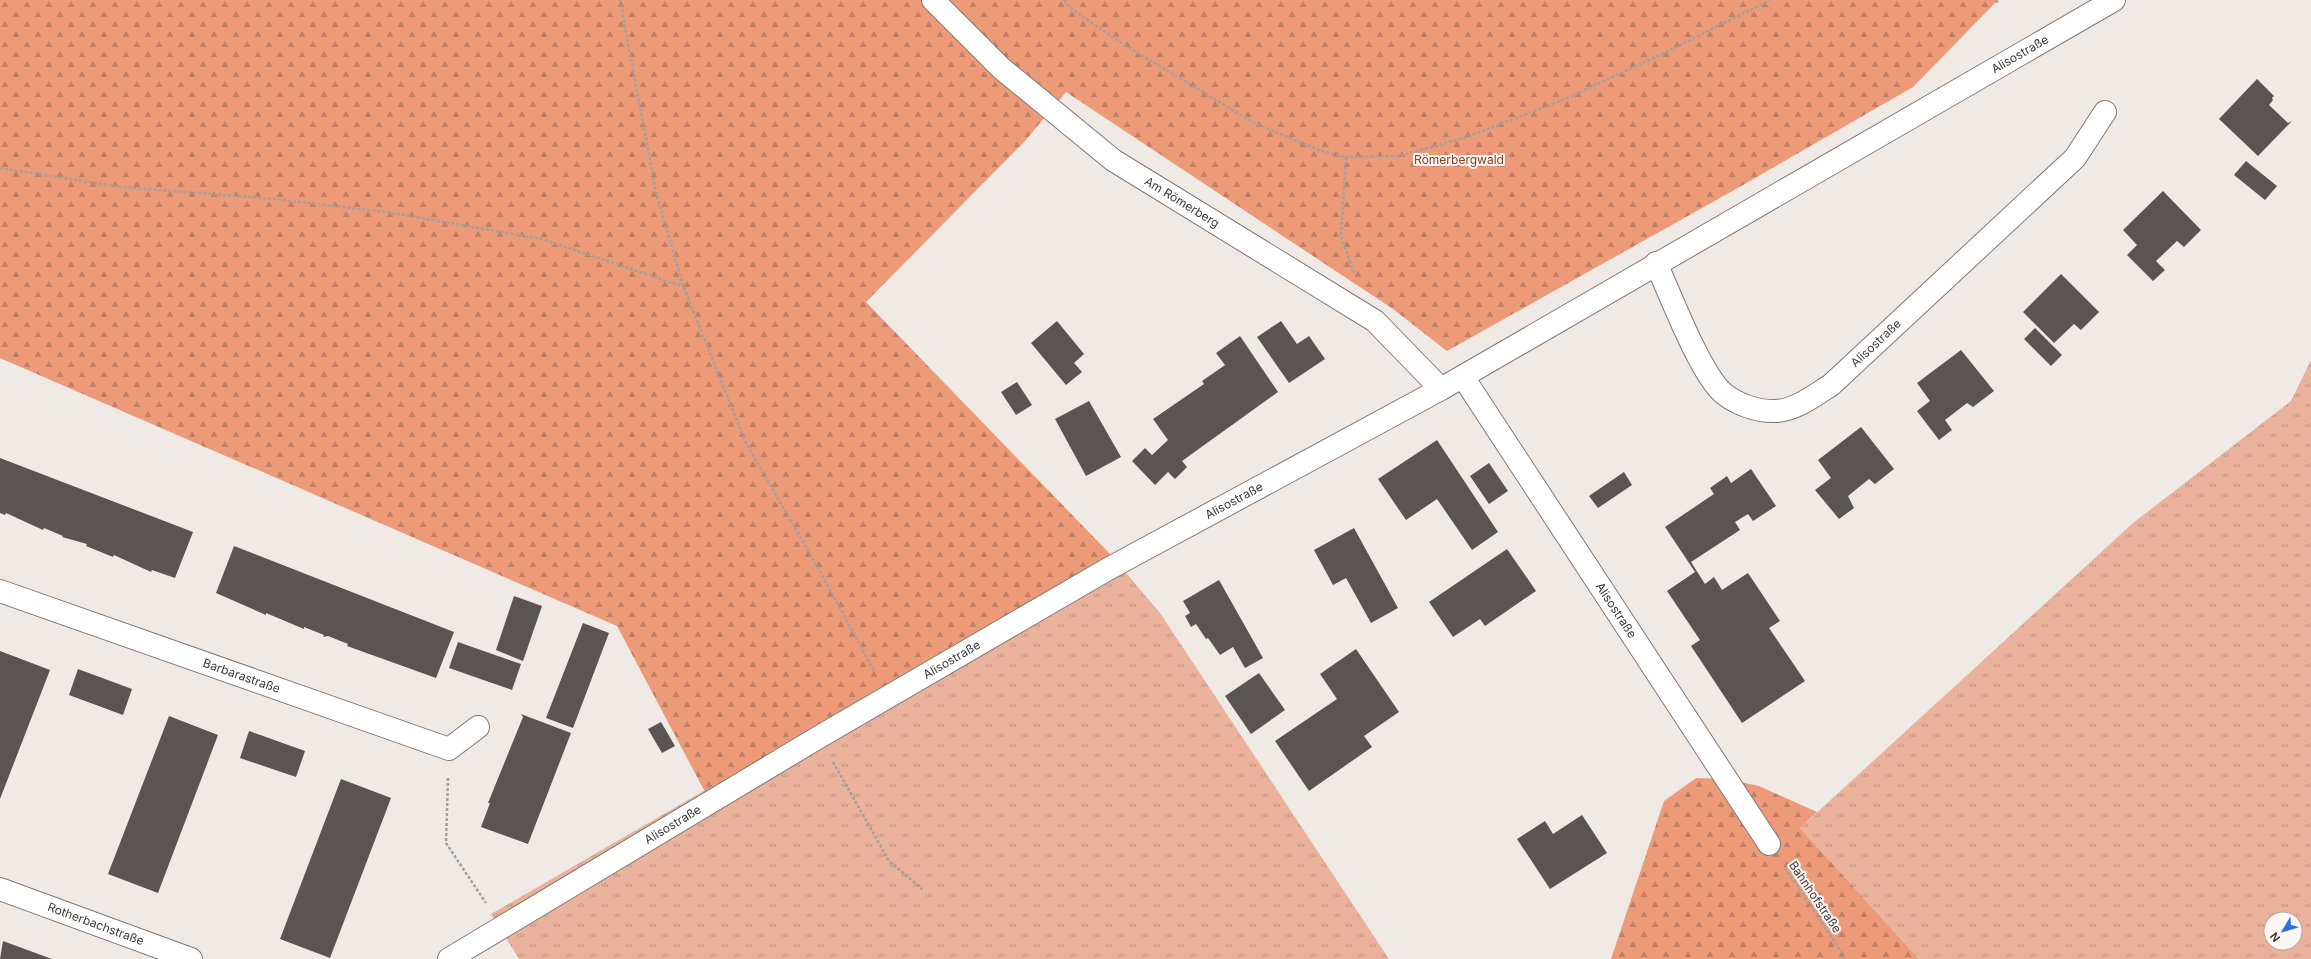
<svg xmlns="http://www.w3.org/2000/svg" width="2311" height="959" font-family="Inter,sans-serif">
<defs>
<pattern id="grass-tufts" width="24" height="20" patternUnits="userSpaceOnUse"><rect width="24" height="20" fill="#ebb29b"/><path d="M3 7l-1-3M5 7V3M7 7l1-3M15 17l-1-3M17 17v-4M19 17l1-3" fill="none" stroke="#c0927f"/></pattern>
<pattern id="forest-firs" width="22" height="20" patternUnits="userSpaceOnUse"><rect width="22" height="20" fill="#ed9a79"/><path d="M5 1l3.5 6h-7zM16 11l3.5 6h-7z" fill="#c17f64"/></pattern>
</defs>
<rect width="100%" height="100%" fill="#f0eae7"/>
<!-- grass -->
<g fill="url(#grass-tufts)" fill-rule="evenodd">
<path d="M2311,360V959H1919L1800,828L2133,523L2291,401ZM2271,919H2295V943H2271Z"/>
<polygon points="1111,555 1160,613 1389,959 519,959 491,914"/>
</g>
<!-- forest -->
<g fill="url(#forest-firs)">
<polygon points="0,0 1998,0 1913,87 1736,189 1447,351 1393,309 1066,92 1025,141 866,302 1111,555 705,792 617,626 0,358"/>
<polygon points="1696,778 1726,779 1759,786 1817,812 1800,828 1919,959 1611,959 1664,801"/>
</g>
<!-- building -->
<g fill="#5a5452">
<polygon points="2257,79 2274,96 2272,98 2273,100 2269,105 2288,123 2292,121 2258,156 2219,119"/>
<polygon points="2246,161 2277,186 2265,200 2234,175"/>
<polygon points="2163,191 2201,230 2184,247 2177,241 2156,261 2165,270 2153,281 2127,255 2137,245 2123,230"/>
<polygon points="2061,274 2099,312 2081,330 2074,324 2054,343 2023,312"/>
<polygon points="1057,321 1084,354 1074,363 1082,372 1066,385 1031,343"/>
<polygon points="1281,321 1297,344 1309,336 1325,359 1289,383 1257,337"/>
<polygon points="2035,328 2062,355 2051,366 2024,339"/>
<polygon points="1240,336 1278,392 1182,461 1187,467 1175,479 1168,472 1155,485 1132,461 1145,448 1152,455 1168,440 1153,419 1204,384 1202,381 1225,365 1216,353"/>
<polygon points="1961,350 1994,391 1973,407 1967,403 1945,420 1952,430 1939,440 1917,411 1930,401 1917,383"/>
<polygon points="1017,382 1032,405 1016,415 1001,392"/>
<polygon points="1089,401 1121,457 1086,476 1055,419"/>
<polygon points="1861,427 1894,469 1875,484 1869,479 1848,496 1854,508 1839,519 1815,490 1831,478 1818,460"/>
<polygon points="1437,440 1498,532 1472,550 1437,499 1406,520 1378,479"/>
<polygon points="0,458 193,532 175,578 152,570 151,572 114,555 113,557 86,546 87,544 62,537 63,536 44,528 43,530 6,513 5,515 0,513"/>
<polygon points="1489,463 1508,491 1489,504 1470,476"/>
<polygon points="1751,469 1776,506 1753,521 1748,514 1735,522 1740,530 1691,562 1705,584 1714,577 1722,590 1748,573 1780,621 1769,628 1805,681 1742,723 1691,646 1700,640 1667,591 1695,572 1665,527 1714,494 1710,488 1727,476 1731,483"/>
<polygon points="1624,472 1632,485 1598,508 1589,496"/>
<polygon points="1354,528 1398,608 1371,623 1346,578 1333,585 1314,550"/>
<polygon points="234,546 454,632 436,678 347,646 348,644 328,636 323,637 324,635 304,627 304,629 266,613 266,615 216,593"/>
<polygon points="1507,549 1536,591 1485,626 1480,619 1453,637 1429,602"/>
<polygon points="1219,580 1263,658 1245,668 1233,647 1220,655 1208,638 1206,639 1196,624 1191,627 1185,616 1190,613 1183,601"/>
<polygon points="514,596 542,606 523,661 496,650"/>
<polygon points="583,623 609,633 573,728 546,718"/>
<polygon points="458,642 521,664 512,690 449,668"/>
<polygon points="1356,649 1399,712 1364,736 1372,747 1309,791 1275,741 1337,699 1320,674"/>
<polygon points="0,651 50,670 0,799"/>
<polygon points="78,669 132,689 123,715 69,695"/>
<polygon points="1259,673 1285,710 1251,734 1225,696"/>
<polygon points="521,714 571,733 528,844 481,827 490,803 488,803 523,717"/>
<polygon points="169,716 218,735 158,893 108,874"/>
<polygon points="661,722 675,746 662,753 648,729"/>
<polygon points="249,731 305,751 296,777 240,758"/>
<polygon points="341,779 391,798 330,958 280,939"/>
<polygon points="1582,815 1607,853 1550,889 1517,839 1545,821 1553,834"/>
<polygon points="3,941 52,959 0,959"/>
</g>
<g fill="none" stroke-linecap="round" stroke-linejoin="round">
<!-- street casing -->
<g stroke="#7f7977" stroke-width="24">
<g id="street">
<path id="s1" d="M933,0L1001,68L1113,160L1375,321L1441,389"/>
<path id="s2" d="M1656,263C1670,294 1700,373 1723,393C1736,404 1758,412 1776,411C1796,410 1815,395 1831,385L2075,158L2105,112"/>
<path id="s3" d="M1463,377L1769,844"/>
<path id="s4" d="M0,591L449,749L478,727"/>
<path id="s5" d="M449,959L819,737L1108,569L1441,389L2114,0"/>
</g>
</g>
<!-- secondary casing -->
<g stroke="#7f7977" stroke-width="24">
<g id="secondary">
<path id="s6" d="M0,889L191,959"/>
</g>
</g>
<!-- path -->
<g stroke="#a5a09e" stroke-width="2.5" stroke-dasharray="3 2" stroke-linecap="butt">
<polyline points="620,0 656,193 684,288 746,443 821,573 874,671"/>
<polyline points="1064,0 1073,10 1120,42 1254,123 1319,150 1346,157 1399,156 1467,137 1563,100 1664,53 1770,0"/>
<polyline points="1996,0 1998,3"/>
<polyline points="1346,157 1341,236 1354,273"/>
<polyline points="0,168 121,187 275,199 387,212 542,239 684,287"/>
<polyline points="833,762 889,861 922,889"/>
<polyline points="448,778 446,843 486,903"/>
<polyline points="1785,868 1846,959"/>
</g>
<!-- street -->
<use href="#street" stroke="#fff" stroke-width="22"/>
<!-- secondary -->
<use href="#secondary" stroke="#fff" stroke-width="22"/>
</g>
<g text-anchor="middle" stroke-width="4" stroke-linejoin="round" paint-order="stroke">
<!-- street labels -->
<g font-size="12" fill="#3c3938" stroke="#fef7f4">
<text dy="4" stroke="none"><textPath href="#s5" startOffset="1813">Alisostraße</textPath></text>
<text dy="4" stroke="none"><textPath href="#s1" startOffset="322">Am Römerberg</textPath></text>
<text dy="4" stroke="none"><textPath href="#s2" startOffset="327">Alisostraße</textPath></text>
<text dy="4" stroke="none"><textPath href="#s5" startOffset="909">Alisostraße</textPath></text>
<text dy="4" stroke="none"><textPath href="#s3" startOffset="279">Alisostraße</textPath></text>
<text dy="4" stroke="none"><textPath href="#s5" startOffset="585">Alisostraße</textPath></text>
<text dy="4" stroke="none"><textPath href="#s4" startOffset="256">Barbarastraße</textPath></text>
<text dy="4" stroke="none"><textPath href="#s5" startOffset="261">Alisostraße</textPath></text>
<text transform="translate(1815 897) rotate(56)" y="4">Bahnhofstraße</text>
<text dy="4" stroke="none"><textPath href="#s6" startOffset="102">Rotherbachstraße</textPath></text>
</g>
<!-- park labels -->
<g font-size="12" fill="#873c1b" stroke="#fef7f4">
<text x="1459" y="164">Römerbergwald</text>
</g>
</g>
<!-- north arrow -->
<g transform="translate(2283 931) rotate(232)"><circle r="19" fill="#fef7f4" stroke="#b0aba9"/>
<path d="M0-3L7 15L0 10L-7 15Z" fill="#2875e0"/>
<text y="-6" font-size="11" font-weight="bold" text-anchor="middle" fill="#3c3938">N</text>
</g>
</svg>
